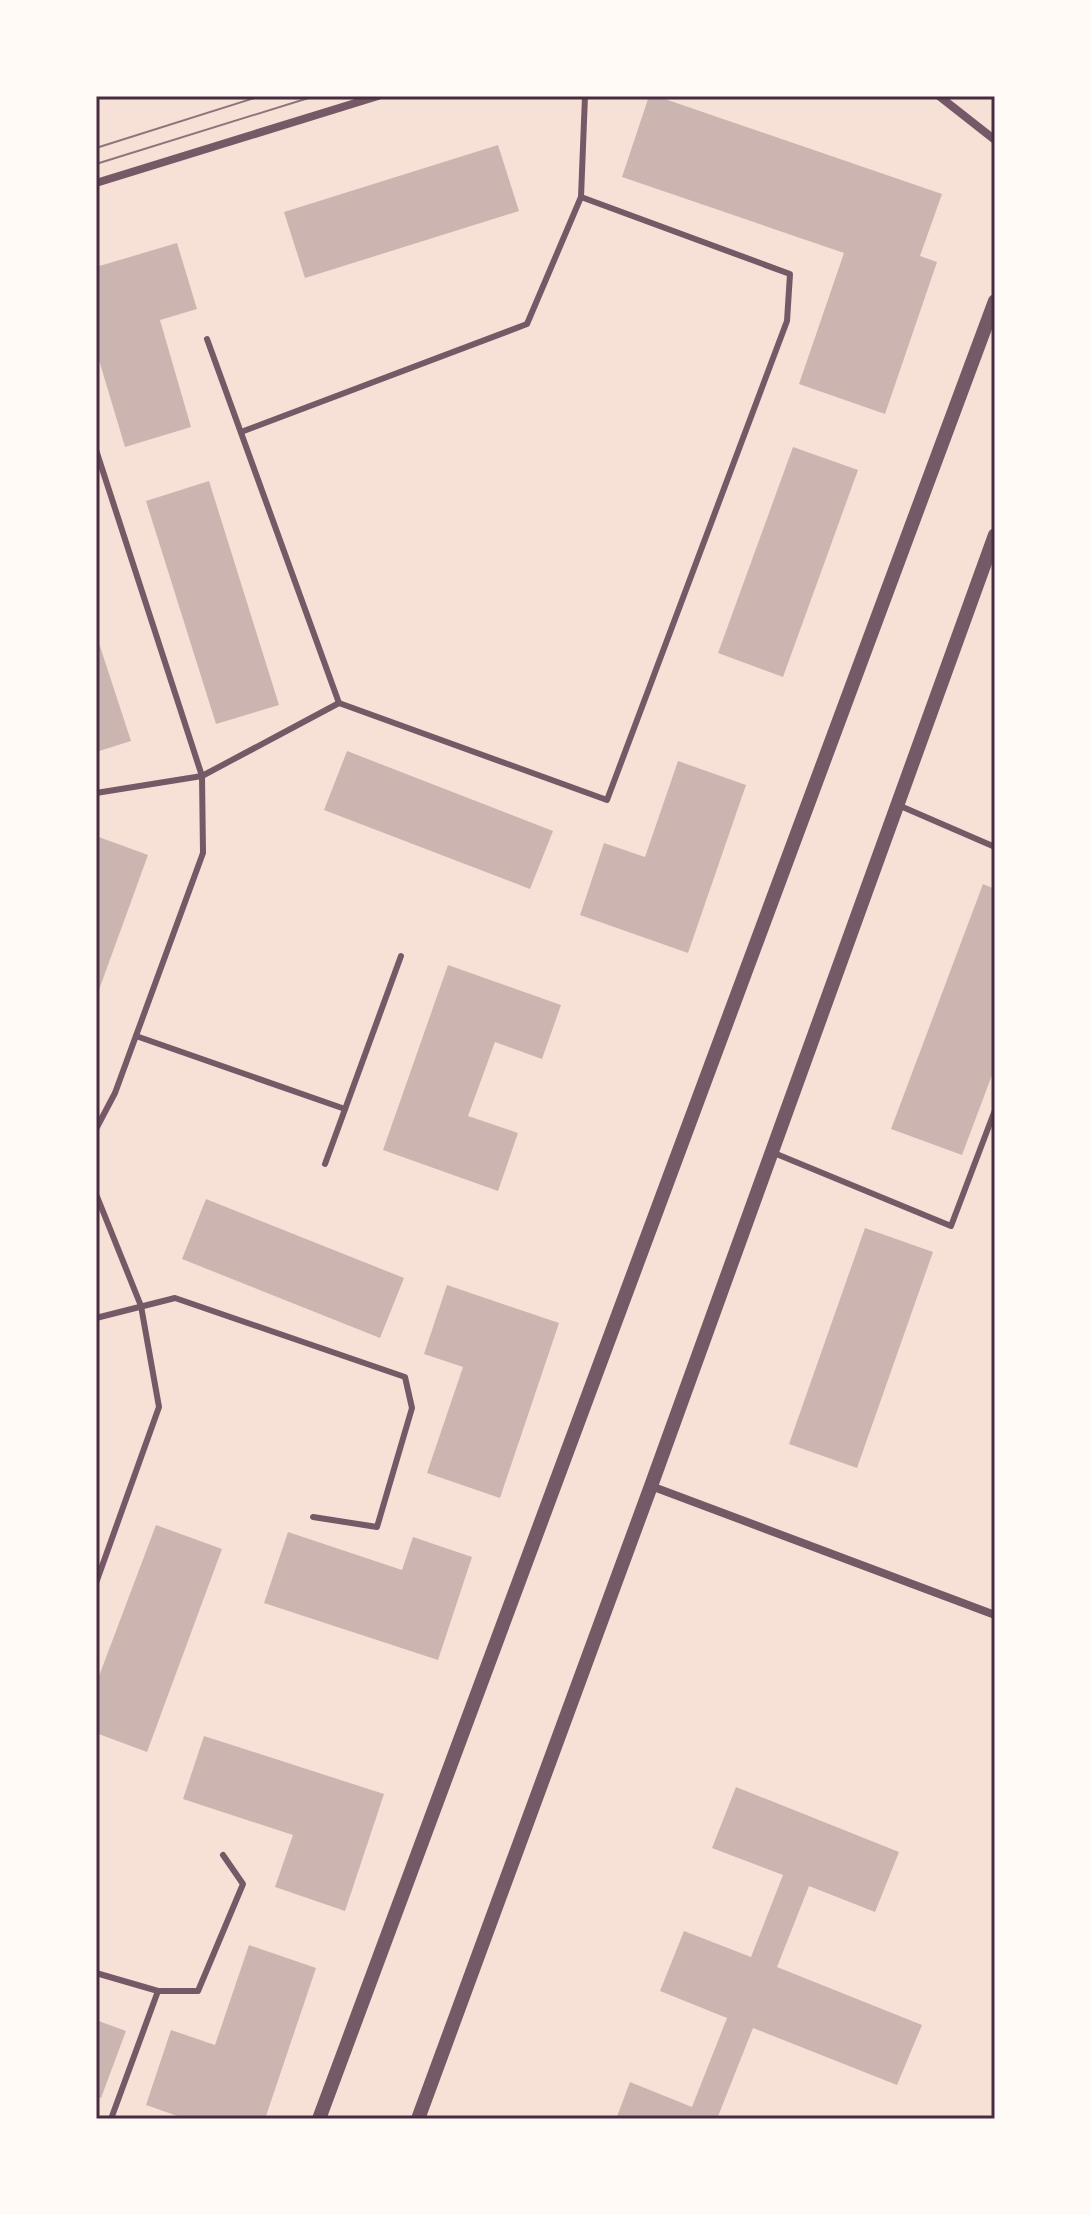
<svg xmlns="http://www.w3.org/2000/svg" width="1091" height="2215" font-family="'IBM Plex Sans',sans-serif">
<rect width="100%" height="100%" fill="#f7e1d7"/>
<!-- building -->
<g fill="#ccb4b1">
<polygon points="649,96 656,96 942,194 920,256 937,262 885,414 799,384 844,253 622,177"/>
<polygon points="498,145 519,211 305,278 284,212"/>
<polygon points="177,243 197,309 160,320 191,427 125,447 96,350 96,267"/>
<polygon points="793,447 858,470 783,677 718,653"/>
<polygon points="209,481 279,705 216,724 146,501"/>
<polygon points="96,634 131,741 96,752"/>
<polygon points="347,751 553,831 530,889 324,810"/>
<polygon points="678,761 746,785 688,953 580,915 604,843 645,857"/>
<polygon points="96,836 148,855 96,998"/>
<polygon points="983,884 995,889 995,1067 962,1155 891,1129"/>
<polygon points="448,965 561,1005 542,1059 495,1042 468,1116 518,1133 498,1191 383,1150"/>
<polygon points="206,1199 404,1278 380,1338 182,1259"/>
<polygon points="865,1228 933,1252 857,1468 789,1444"/>
<polygon points="447,1285 559,1323 500,1498 427,1473 463,1367 424,1354"/>
<polygon points="156,1525 222,1549 147,1752 96,1733 96,1684"/>
<polygon points="288,1532 402,1570 413,1537 472,1557 438,1660 264,1603"/>
<polygon points="204,1736 384,1794 345,1911 275,1887 293,1835 183,1799"/>
<polygon points="736,1787 899,1852 875,1912 809,1886 777,1967 922,2025 897,2085 753,2028 717,2119 616,2119 630,2082 692,2107 727,2018 660,1991 684,1931 751,1957 783,1875 712,1848"/>
<polygon points="249,1945 316,1968 265,2119 186,2119 146,2105 171,2030 215,2045"/>
<polygon points="96,2020 126,2031 101,2098 96,2096"/>
</g>
<g fill="none" stroke-linecap="round" stroke-linejoin="round">
<!-- service -->
<g stroke="#755966" stroke-width="6">
<polyline points="207,339 339,703 607,800 787,321 790,274 581,197"/>
<polyline points="241,432 527,324 581,197 585,96"/>
<polyline points="96,450 202,776 203,853 115,1093 96,1129"/>
<polyline points="96,793 202,776 339,703"/>
<polyline points="898,805 995,847"/>
<polyline points="136,1036 345,1109"/>
<polyline points="774,1153 951,1226 995,1110"/>
<polyline points="325,1164 401,956"/>
<polyline points="96,1194 141,1306 159,1407 96,1583"/>
<polyline points="96,1318 175,1298 405,1377 412,1408 377,1527 313,1517"/>
<polyline points="96,1973 158,1991 198,1991 243,1884 223,1855"/>
<polyline points="111,2119 158,1991"/>
</g>
<!-- minor -->
<g stroke="#755966" stroke-width="8">
<polyline points="939,96 995,140"/>
<polyline points="96,183 378,96"/>
<polyline points="651,1486 995,1615"/>
</g>
<!-- tertiary -->
<g stroke="#755966" stroke-width="14">
<polyline points="319,2119 995,301"/>
<polyline points="418,2119 651,1486 995,535"/>
</g>
<!-- tram -->
<g stroke="#8f747c" stroke-width="2">
<polyline points="96,148 261,96"/>
<polyline points="96,164 315,96"/>
</g>
</g>
<!-- border -->
<rect width="1091" height="2215" fill="none" stroke="#fffaf5" stroke-width="196"/>
<rect x="98" y="98" width="895" height="2019" fill="none" stroke="#4a2c40" stroke-width="3"/>
</svg>
